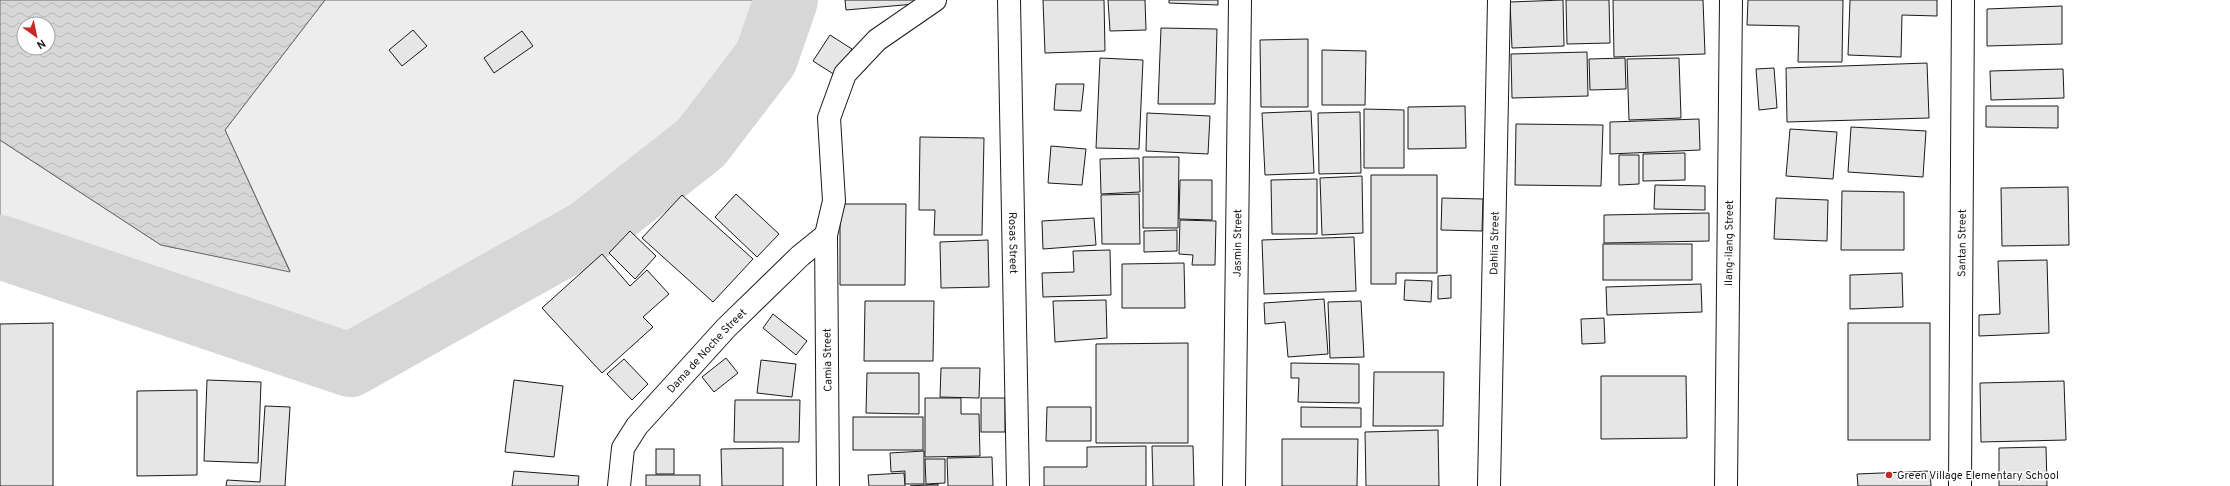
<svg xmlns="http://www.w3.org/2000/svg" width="2230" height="486" font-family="Overpass,sans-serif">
<defs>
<pattern id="water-waves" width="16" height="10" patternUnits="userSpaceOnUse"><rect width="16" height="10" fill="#d7d7d7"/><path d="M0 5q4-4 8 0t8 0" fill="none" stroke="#b8b8b8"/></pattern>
</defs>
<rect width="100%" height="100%" fill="#fff"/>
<!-- built -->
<polygon fill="#ededed" stroke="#6a6a6a" points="325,0 760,0 730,70 589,231 350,365 0,247 0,140 161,245 290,271 225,130"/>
<!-- water -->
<path fill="url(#water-waves)" stroke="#6a6a6a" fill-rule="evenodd" d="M0,0H325L225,130L290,272L161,245L0,140ZM24,24H48V48H24Z"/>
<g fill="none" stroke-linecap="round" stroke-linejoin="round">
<!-- river -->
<polyline stroke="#d7d7d7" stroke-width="64" points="0,247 350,365 589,231 701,143 766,58 786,0"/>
</g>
<!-- building -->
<g fill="#e6e6e6" stroke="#1a1a1a">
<polygon points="845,0 915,0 915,4 846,10"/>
<polygon points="1043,0 1104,0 1105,51 1045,53"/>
<polygon points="1108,0 1145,0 1146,30 1110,31"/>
<polygon points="1169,0 1218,0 1218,5 1169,3"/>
<polygon points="1563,0 1564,46 1512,48 1510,2"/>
<polygon points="1566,0 1609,0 1610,43 1567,44"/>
<polygon points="1613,0 1703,0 1705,54 1614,57"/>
<polygon points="1748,0 1843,0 1842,62 1798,62 1799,26 1747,25"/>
<polygon points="1850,0 1937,0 1937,16 1902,15 1901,57 1848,55"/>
<polygon points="2062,6 2062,44 1987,46 1987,9"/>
<polygon points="1161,28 1217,29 1215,104 1158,104"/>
<polygon points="413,30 427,46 402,66 389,50"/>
<polygon points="522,31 533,46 494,73 484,58"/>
<polygon points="830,35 852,49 835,75 813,61"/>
<polygon points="1308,39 1308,107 1261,107 1260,40"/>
<polygon points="1322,50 1366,51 1365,105 1322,105"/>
<polygon points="1587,52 1588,96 1512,98 1511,54"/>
<polygon points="1100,58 1143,60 1139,149 1096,148"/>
<polygon points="1625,58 1626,89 1590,90 1589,59"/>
<polygon points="1679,58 1681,118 1629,120 1627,59"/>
<polygon points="1927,63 1929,118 1787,122 1786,68"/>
<polygon points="1774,68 1777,108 1759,110 1756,69"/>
<polygon points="2063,69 2064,98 1991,100 1990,71"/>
<polygon points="1056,84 1084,84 1081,111 1054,110"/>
<polygon points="1465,106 1466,148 1408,149 1408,107"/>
<polygon points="1986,106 2058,106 2058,128 1986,127"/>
<polygon points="1364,109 1404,110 1404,168 1364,168"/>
<polygon points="1311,111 1314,173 1265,175 1262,113"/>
<polygon points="1360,112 1361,173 1319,174 1318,113"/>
<polygon points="1147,113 1210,116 1208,154 1146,151"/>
<polygon points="1699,119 1700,150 1610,154 1610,122"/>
<polygon points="1516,124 1603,125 1601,186 1515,185"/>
<polygon points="1851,127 1926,131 1923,177 1848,172"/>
<polygon points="1790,129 1837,132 1833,179 1786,176"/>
<polygon points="920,137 984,138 982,235 934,235 935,210 919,210"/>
<polygon points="1051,146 1086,149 1082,185 1048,183"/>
<polygon points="1685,153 1685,180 1643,181 1643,154"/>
<polygon points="1619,155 1639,155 1639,184 1619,185"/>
<polygon points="1143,157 1179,157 1178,228 1143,228"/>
<polygon points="1139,158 1140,192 1101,194 1100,159"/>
<polygon points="1371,175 1437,175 1437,273 1396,273 1396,284 1371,284"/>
<polygon points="1362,176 1363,233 1322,235 1320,178"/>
<polygon points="1317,179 1317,234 1272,234 1271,180"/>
<polygon points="1180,180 1212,180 1212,220 1179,219"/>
<polygon points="1655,185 1705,186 1705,210 1654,209"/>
<polygon points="2068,187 2069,245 2002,246 2001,188"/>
<polygon points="1842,191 1904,192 1904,250 1841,250"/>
<polygon points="736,194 779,234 757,257 715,217"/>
<polygon points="1139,194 1140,244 1102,244 1101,195"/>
<polygon points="682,195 753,259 713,302 642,238"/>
<polygon points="1442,198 1483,199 1482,231 1441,230"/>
<polygon points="1776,198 1828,200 1827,241 1774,239"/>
<polygon points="840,204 906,204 905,285 840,285"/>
<polygon points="1709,213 1709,241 1604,243 1604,215"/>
<polygon points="1094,218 1096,245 1043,249 1042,221"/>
<polygon points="1180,220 1216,221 1215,265 1192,265 1193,255 1179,254"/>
<polygon points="1177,230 1177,251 1144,252 1144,231"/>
<polygon points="630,231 656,256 635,279 609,253"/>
<polygon points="1354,237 1356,291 1264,294 1262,240"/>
<polygon points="988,240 989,287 941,288 940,242"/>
<rect x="1603" y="244" width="89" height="36"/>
<polygon points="1110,250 1111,295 1043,297 1042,273 1074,272 1073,251"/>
<polygon points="602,254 630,286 647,270 669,294 643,317 653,327 602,373 542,308"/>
<polygon points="2047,260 2049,333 1979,336 1979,315 2000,314 1998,261"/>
<polygon points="1184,263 1185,308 1122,308 1122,264"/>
<polygon points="1902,273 1903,307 1850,309 1850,275"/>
<polygon points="1451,275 1451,298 1438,299 1438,276"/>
<polygon points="1405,280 1432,281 1431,302 1404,300"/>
<polygon points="1701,284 1702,312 1607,315 1606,287"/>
<polygon points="1324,299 1328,354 1288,357 1285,322 1265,324 1264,303"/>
<polygon points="1106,300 1107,338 1055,342 1053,301"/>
<polygon points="865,301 934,301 933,361 864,361"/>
<polygon points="1361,301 1364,357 1330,358 1328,302"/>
<polygon points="773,314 807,341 796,355 763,328"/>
<polygon points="1604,318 1605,343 1582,344 1581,319"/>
<polygon points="53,323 53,486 0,486 0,324"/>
<rect x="1848" y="323" width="82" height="117"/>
<polygon points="1188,343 1188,443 1096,443 1096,344"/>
<polygon points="726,358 738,373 714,392 702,377"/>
<polygon points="624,359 648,384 632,400 607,374"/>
<polygon points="761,360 796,364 792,397 757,393"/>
<polygon points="1291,363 1359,364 1359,403 1298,402 1299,378 1291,378"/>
<polygon points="941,368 980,368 979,398 940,397"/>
<polygon points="1374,372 1444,372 1443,426 1373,426"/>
<polygon points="867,373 919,373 919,414 866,413"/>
<polygon points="1601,376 1686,376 1687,438 1601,439"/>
<polygon points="207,380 261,382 258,463 204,461"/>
<polygon points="514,380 563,386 554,457 505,452"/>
<polygon points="2064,381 2066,440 1981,442 1980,383"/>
<polygon points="197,390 197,475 137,476 137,391"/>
<polygon points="925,398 961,398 961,414 979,414 980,456 925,457"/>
<rect x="981" y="398" width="24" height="34"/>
<polygon points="735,400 800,400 799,442 734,442"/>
<polygon points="265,406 290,407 285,486 226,486 227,480 260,482"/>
<polygon points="1047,407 1091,407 1091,441 1046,441"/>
<polygon points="1301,407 1361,408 1361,427 1301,427"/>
<rect x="853" y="417" width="70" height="33"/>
<polygon points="1438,430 1439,486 1366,486 1365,432"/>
<polygon points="1282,439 1358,439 1357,486 1282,486"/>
<polygon points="1146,446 1146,486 1044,486 1044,467 1087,467 1087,447"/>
<polygon points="1152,446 1193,446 1194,486 1153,486"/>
<polygon points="2046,447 2047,486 1999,486 1999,448"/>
<polygon points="783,448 783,486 722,486 721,449"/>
<rect x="656" y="449" width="18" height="25"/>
<polygon points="924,451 924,484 905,484 905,471 891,472 890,453"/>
<polygon points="992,457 993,486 948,486 947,458"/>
<polygon points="925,459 945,459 945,483 926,484"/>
<polygon points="514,471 579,476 578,486 512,486"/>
<polygon points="1930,471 1931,486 1858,486 1857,474"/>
<polygon points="904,473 905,486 869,486 868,475"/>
<rect x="646" y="475" width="54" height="11"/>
<polygon points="938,484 938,486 910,486"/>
</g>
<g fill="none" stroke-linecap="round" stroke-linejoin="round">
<!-- street casing -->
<g stroke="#1a1a1a" stroke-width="24">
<g id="street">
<path id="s1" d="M1009,0L1018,486"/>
<path id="s2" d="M619,486L623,448L637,426L726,328L800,256L826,235"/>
<polyline points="828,486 826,235 834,201 829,118 845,74 877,40 935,0"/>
<path id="s3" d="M1234,486L1240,0"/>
<path id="s4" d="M1489,486L1499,0"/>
<path id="s5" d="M1726,486L1731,0"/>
<path id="s6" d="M1960,486L1963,0"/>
</g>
</g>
<!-- street -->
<use href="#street" stroke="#fff" stroke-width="22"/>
</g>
<!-- markers -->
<circle fill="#c62828" stroke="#fff" stroke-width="1.5" cx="1889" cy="475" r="4"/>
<g text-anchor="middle" stroke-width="3" stroke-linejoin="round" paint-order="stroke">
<!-- street labels -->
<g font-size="11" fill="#1a1a1a" stroke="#fff">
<text dy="4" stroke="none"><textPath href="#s1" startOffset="243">Rosas Street</textPath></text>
<text dy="4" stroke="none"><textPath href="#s3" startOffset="243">Jasmin Street</textPath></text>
<text dy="4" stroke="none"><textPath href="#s4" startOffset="243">Dahlia Street</textPath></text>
<text dy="4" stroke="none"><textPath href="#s5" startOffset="243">Ilang-ilang Street</textPath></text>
<text dy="4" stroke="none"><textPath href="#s6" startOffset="243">Santan Street</textPath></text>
<text dy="4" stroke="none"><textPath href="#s2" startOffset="167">Dama de Noche Street</textPath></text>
<text transform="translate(827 360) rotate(-91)" y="4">Camia Street</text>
</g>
<!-- poi labels -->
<g font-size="11" fill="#1a1a1a" stroke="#fff" text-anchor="start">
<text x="1897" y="479">Green Village Elementary School</text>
</g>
</g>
<!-- north arrow -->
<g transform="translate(36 36) rotate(147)"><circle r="19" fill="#ffffff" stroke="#a3a3a3"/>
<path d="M0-3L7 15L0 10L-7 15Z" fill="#c62828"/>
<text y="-6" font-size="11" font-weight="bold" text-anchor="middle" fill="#1a1a1a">N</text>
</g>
</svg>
